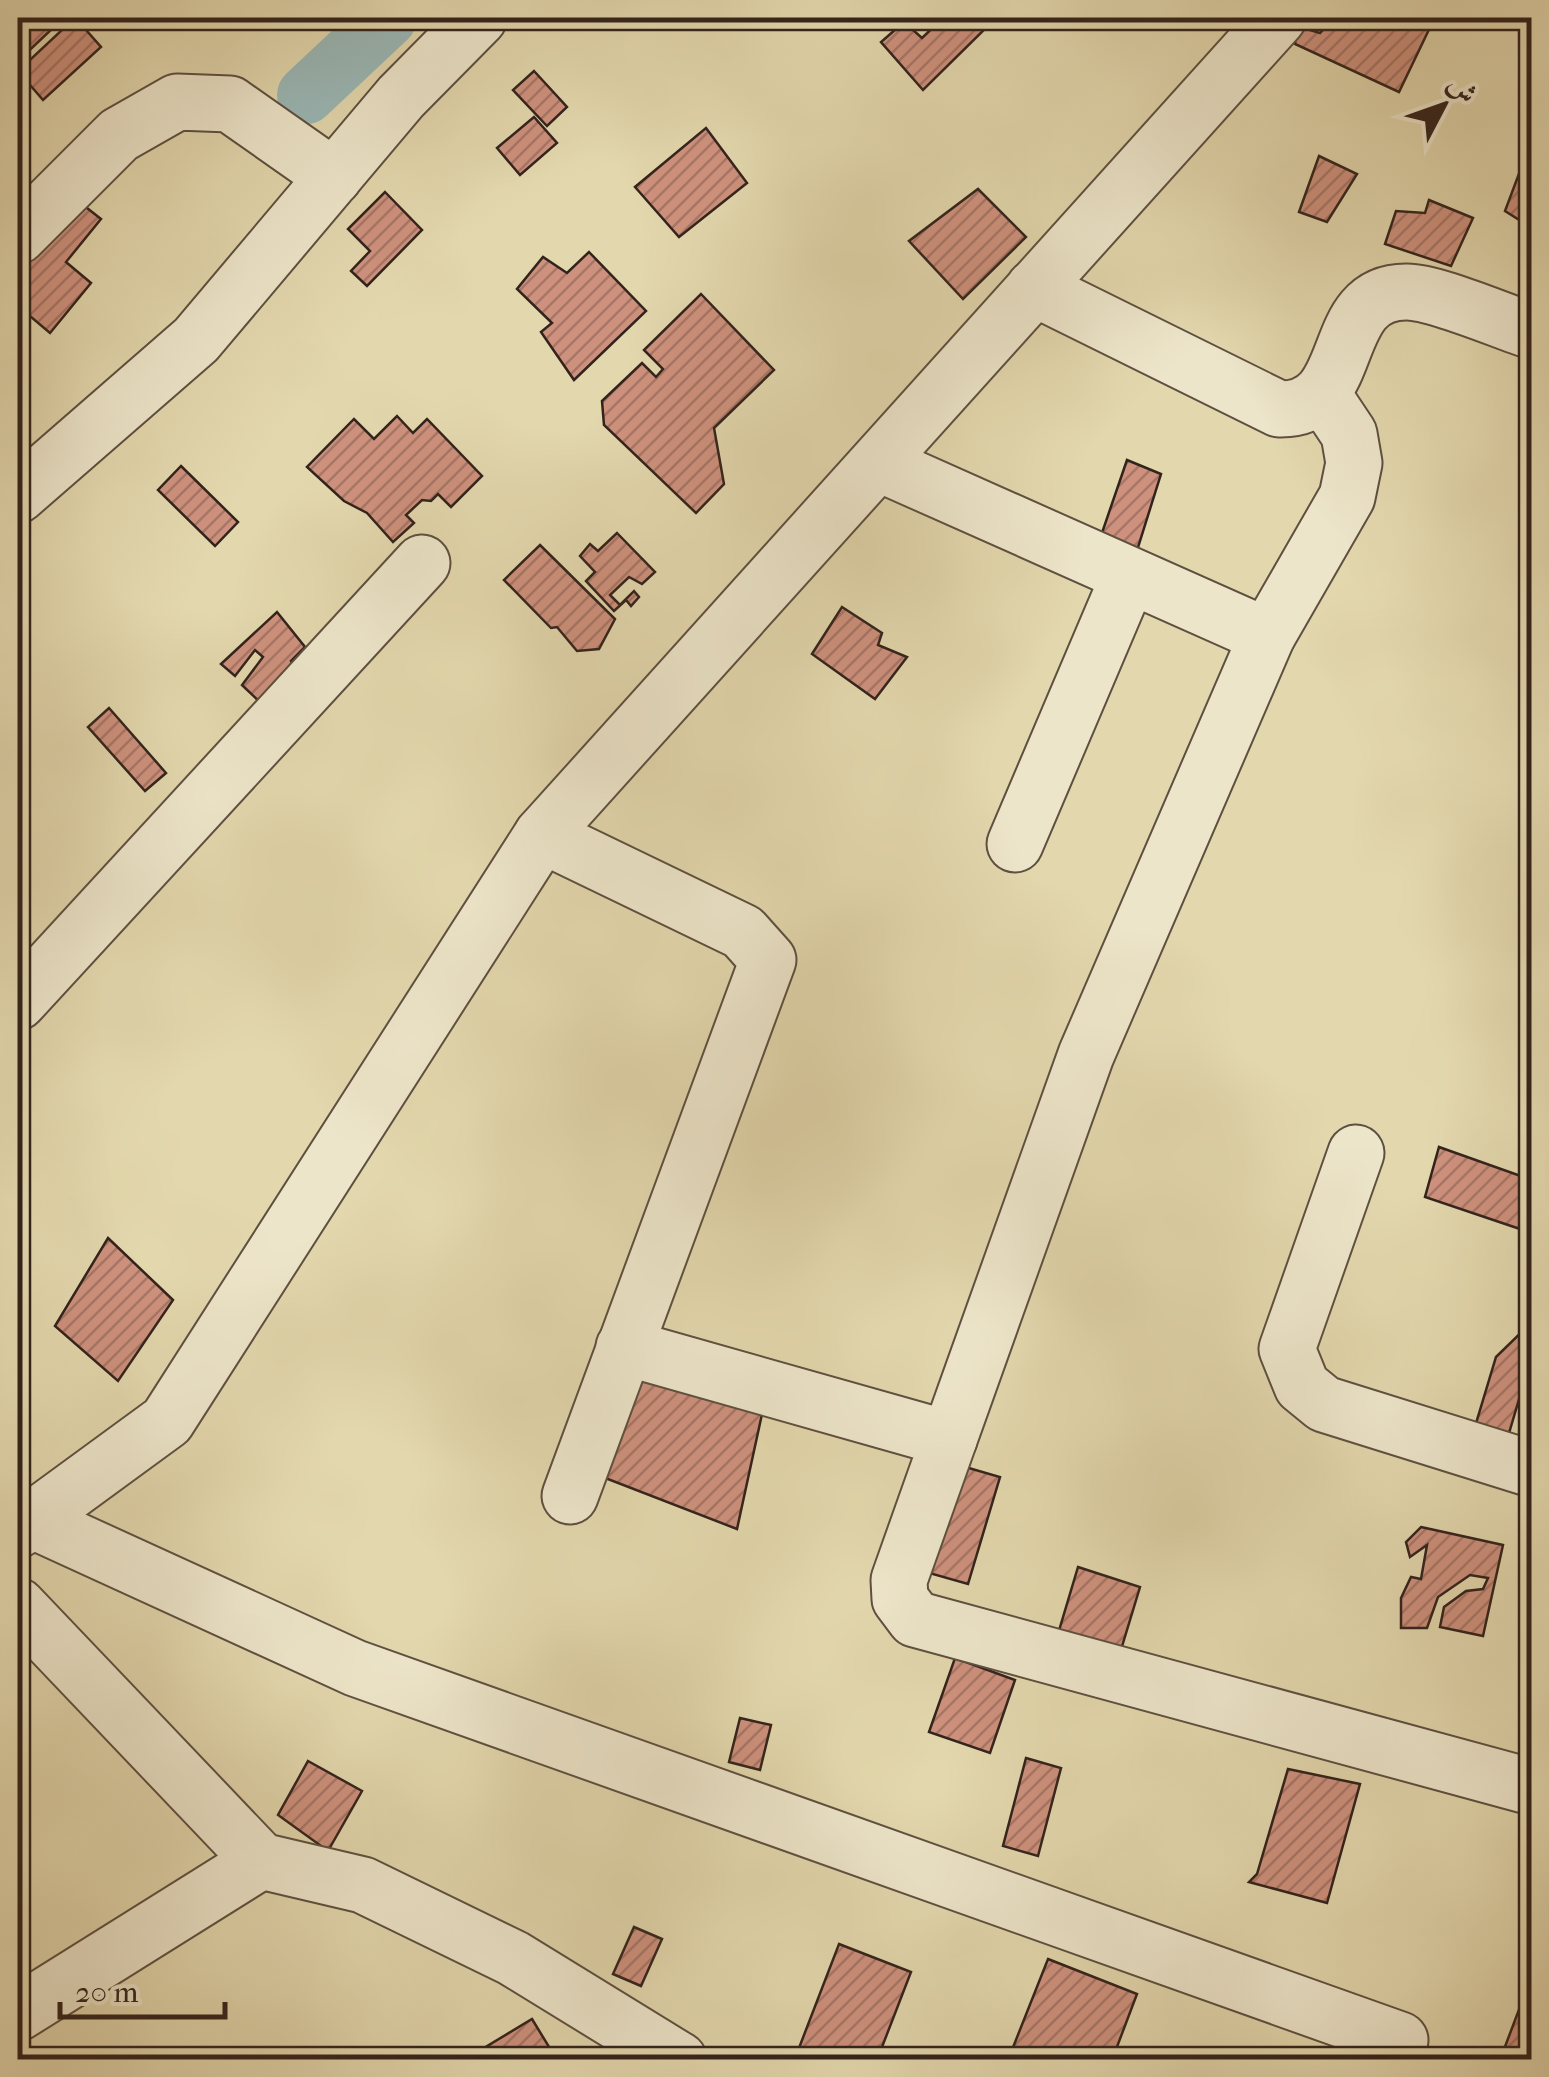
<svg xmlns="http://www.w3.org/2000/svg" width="1549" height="2077" font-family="'IM FELL French Canon',Amiri,serif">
<defs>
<pattern id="building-hatch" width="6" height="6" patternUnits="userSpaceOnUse" patternTransform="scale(2.5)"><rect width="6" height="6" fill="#ce917d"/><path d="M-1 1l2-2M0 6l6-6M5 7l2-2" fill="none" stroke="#a87666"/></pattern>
</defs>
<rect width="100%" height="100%" fill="#e3d7ad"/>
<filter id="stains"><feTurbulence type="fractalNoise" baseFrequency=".002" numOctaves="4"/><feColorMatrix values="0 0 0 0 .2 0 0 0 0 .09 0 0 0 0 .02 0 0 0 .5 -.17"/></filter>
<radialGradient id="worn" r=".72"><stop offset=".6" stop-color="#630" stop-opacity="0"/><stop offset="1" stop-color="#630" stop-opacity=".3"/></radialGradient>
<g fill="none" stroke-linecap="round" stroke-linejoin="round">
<!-- canal -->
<polyline stroke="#9ab7b5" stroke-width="58" points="306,95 388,18"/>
</g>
<!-- building -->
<g fill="url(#building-hatch)" stroke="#32231c" stroke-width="2.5">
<polygon points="18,18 84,18 79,22 101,47 43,100 18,71 61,31 56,25 18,61"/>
<polygon points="943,18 985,18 990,24 923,90 881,42 904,22 922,38"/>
<polygon points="1334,18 1432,18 1434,19 1399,92 1295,44 1297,26 1320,33"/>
<polygon points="534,71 567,107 547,126 513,90"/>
<polygon points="534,117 557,143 520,175 497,148"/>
<polygon points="706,128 747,183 679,237 635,187"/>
<polygon points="1532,139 1532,228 1505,211"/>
<polygon points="1319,156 1357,174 1327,222 1299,212"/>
<polygon points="978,189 1026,237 963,299 909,241"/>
<polygon points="385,192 422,230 367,286 351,271 370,251 348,229"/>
<polygon points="73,197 101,219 66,262 91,283 50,333 18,306 18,265"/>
<polygon points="1429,200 1473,218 1451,266 1385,244 1396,211 1425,213"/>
<polygon points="589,252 646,311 574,380 541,332 552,323 517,289 543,257 567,273"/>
<polygon points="701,294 774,370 714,428 724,484 696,513 604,425 602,401 642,363 656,377 663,369 644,350"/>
<polygon points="397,416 413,433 427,419 482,476 451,507 438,494 431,501 422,500 406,515 414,523 393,542 367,513 344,501 307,467 354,419 374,439"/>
<polygon points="1127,460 1161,474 1129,576 1093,559"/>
<polygon points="181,466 238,522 215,546 158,490"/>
<polygon points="617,533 655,572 642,584 629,577 610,595 620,605 634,591 639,597 631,606 626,600 614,611 586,581 595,572 580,556 590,544 598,551"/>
<polygon points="540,545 615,619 599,649 577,651 557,627 551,628 504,580"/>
<polygon points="842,607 882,633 878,645 907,657 875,699 812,654"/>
<polygon points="277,612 305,647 291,661 299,676 265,707 242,685 263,657 255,650 235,676 221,664"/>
<polygon points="109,708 166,773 145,791 88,727"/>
<polygon points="1439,1147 1532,1180 1523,1230 1425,1197"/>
<polygon points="108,1238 173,1300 118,1381 55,1326"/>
<polygon points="1532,1322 1532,1412 1523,1409 1520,1396 1507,1440 1474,1430 1496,1357"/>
<polygon points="639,1372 762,1414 737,1529 600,1476"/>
<polygon points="955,1464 1000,1477 968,1584 922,1571"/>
<polygon points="1421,1527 1503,1545 1483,1636 1440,1627 1444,1607 1466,1591 1483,1589 1488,1578 1470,1575 1438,1597 1427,1628 1401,1628 1401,1598 1411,1577 1421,1579 1427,1545 1410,1557 1406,1542"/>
<polygon points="1078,1567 1140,1587 1120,1653 1058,1634"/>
<polygon points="955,1658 1015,1680 990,1753 929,1732"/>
<polygon points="740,1718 771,1725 760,1770 729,1762"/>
<polygon points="1026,1758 1061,1768 1038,1856 1003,1846"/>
<polygon points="308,1761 362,1791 328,1851 278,1815"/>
<polygon points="1288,1769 1360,1784 1327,1903 1249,1882 1257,1874"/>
<polygon points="634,1927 662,1939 641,1986 613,1974"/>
<polygon points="839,1944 911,1972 877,2060 828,2060 799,2048"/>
<polygon points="1048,1959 1137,1994 1112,2060 1008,2060"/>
<polygon points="1529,1983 1532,2060 1500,2060"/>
<polygon points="532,2019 557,2060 464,2060"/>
</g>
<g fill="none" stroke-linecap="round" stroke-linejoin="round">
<!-- minor casing -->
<g stroke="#5e5040" stroke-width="59">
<g id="minor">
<polyline points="18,236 119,135 177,102 230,104 334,177"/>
<path d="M1034,288L1279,409C1362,411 1324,291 1407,292C1435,292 1501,321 1532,331"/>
<polyline points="878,463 1267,636"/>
<polyline points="18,495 196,340 401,97 479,18"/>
<polyline points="542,835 743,932 768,960 570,1496"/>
<polyline points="1015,844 1129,576"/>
<polyline points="18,1002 422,563"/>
<polyline points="1356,1153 1287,1349 1302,1386 1324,1404 1532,1469"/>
<polyline points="624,1347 949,1439 899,1580 900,1599 915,1619 1532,1787"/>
<polyline points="949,1439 1086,1055 1267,636 1347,497 1354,463 1349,434 1323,395"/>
<polyline points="29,1519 355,1668 1400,2040 1396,2060"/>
<polyline points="18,1530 167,1421 542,835 1278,18"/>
<polyline points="18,1606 261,1861 363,1885 513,1958 679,2060"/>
<polyline points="18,2013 261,1861"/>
</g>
</g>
<!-- minor -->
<use href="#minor" stroke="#ede5ca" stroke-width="55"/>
</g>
<!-- margin -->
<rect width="1549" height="2077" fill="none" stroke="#e3d7ad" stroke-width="60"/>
<rect x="20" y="20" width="1509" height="2037" fill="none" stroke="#32231c" stroke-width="5"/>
<rect x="30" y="30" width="1489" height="2017" fill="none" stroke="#32231c" stroke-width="2.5"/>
<!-- north arrow -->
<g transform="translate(1444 105) rotate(49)" stroke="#ede5ca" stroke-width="8" paint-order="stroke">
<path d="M0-8L18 38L0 25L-18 38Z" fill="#32231c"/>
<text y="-15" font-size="28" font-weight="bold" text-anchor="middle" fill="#32231c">ش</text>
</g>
<!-- scale -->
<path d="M60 2002v15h165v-15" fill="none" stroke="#32231c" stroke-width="5"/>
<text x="75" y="2002" font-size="30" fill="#32231c" stroke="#ede5ca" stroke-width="8" paint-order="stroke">20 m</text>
<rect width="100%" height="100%" filter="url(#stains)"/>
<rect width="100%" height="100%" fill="url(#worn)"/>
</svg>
